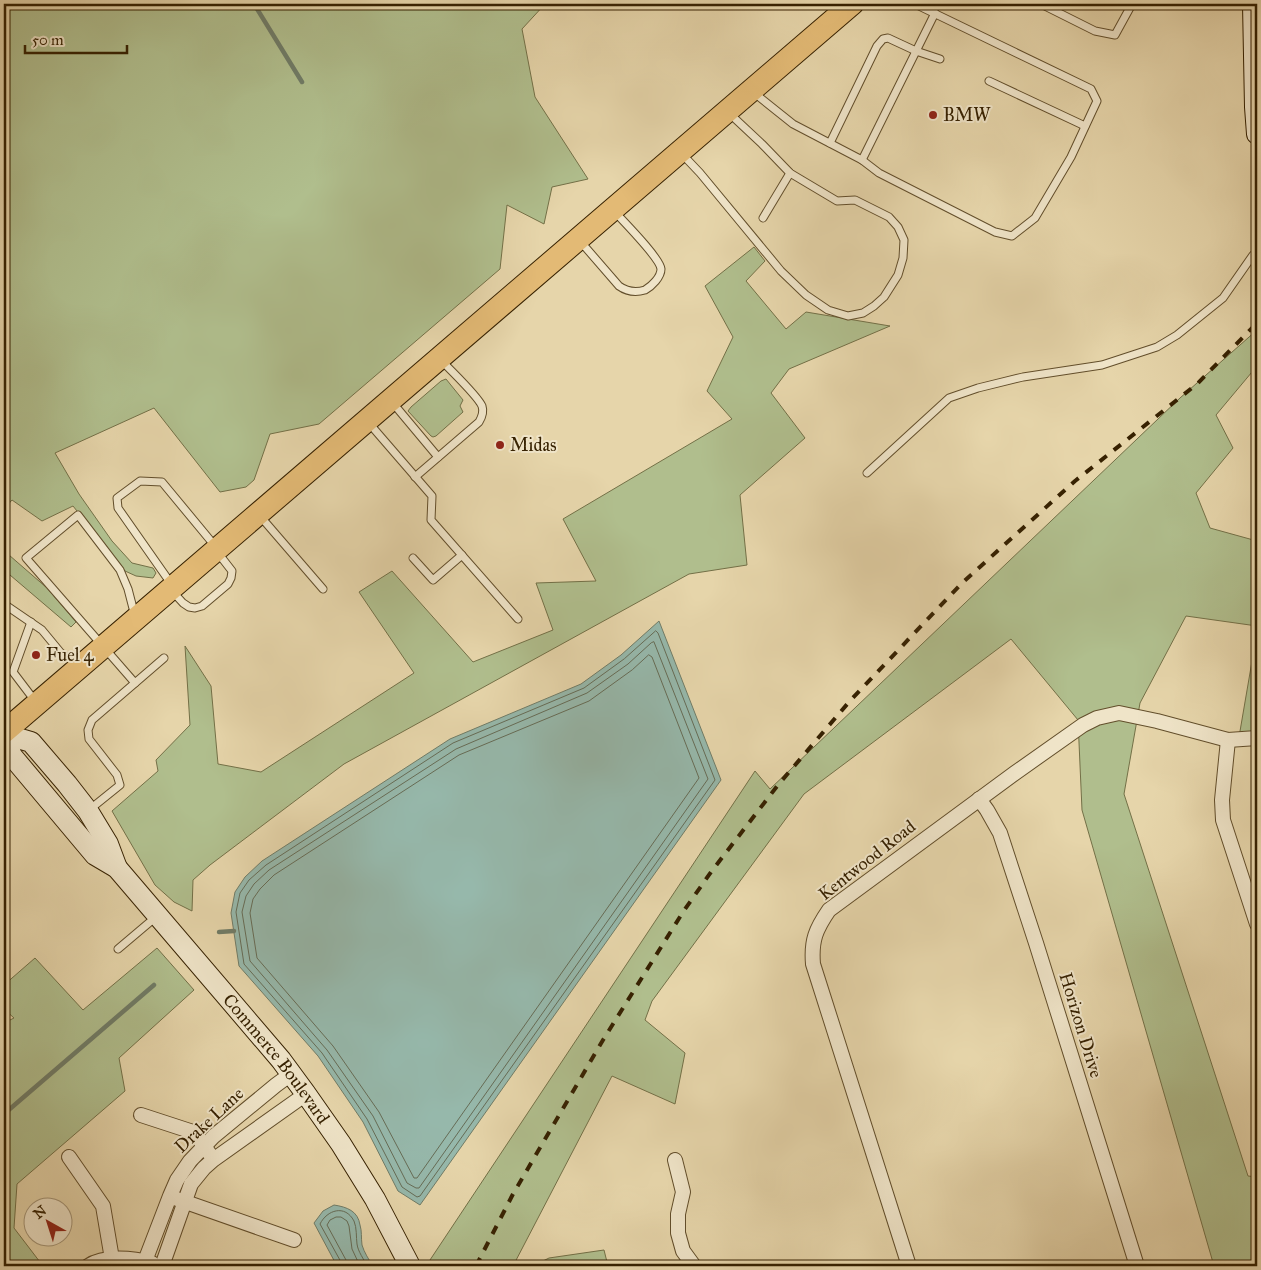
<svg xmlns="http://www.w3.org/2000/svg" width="1261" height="1270" font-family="'IM FELL Great Primer',serif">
<rect width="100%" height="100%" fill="#e6d5aa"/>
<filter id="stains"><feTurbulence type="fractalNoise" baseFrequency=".004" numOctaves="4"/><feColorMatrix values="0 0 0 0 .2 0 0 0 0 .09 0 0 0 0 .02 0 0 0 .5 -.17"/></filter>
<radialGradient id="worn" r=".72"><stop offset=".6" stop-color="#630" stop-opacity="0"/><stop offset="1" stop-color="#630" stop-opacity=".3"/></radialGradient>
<!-- green -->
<g fill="#b0be8d" stroke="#737047">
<polygon points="4,4 545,4 522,29 535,97 588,179 552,187 544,224 507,205 500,269 319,424 270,434 254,480 246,487 220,492 154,408 55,453 79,494 112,541 132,563 153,568 156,573 153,578 136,576 125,571 73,506 42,521 12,500 4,509"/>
<polygon points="754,247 765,261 746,281 786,329 806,312 890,326 789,369 771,393 805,438 740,495 747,565 689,574 344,764 210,865 193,880 192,911 174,902 155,885 112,811 158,771 156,760 190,725 185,646 211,686 218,764 261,772 414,673 359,592 392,571 473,662 553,630 536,583 596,581 563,519 732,419 707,391 733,337 705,286"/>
<polygon points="1257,330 1257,366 1216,415 1233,448 1196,493 1210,528 1257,541 1257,626 1186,616 1140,703 1124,794 1248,1176 1257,1177 1257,1266 1214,1266 1082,810 1078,720 1011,639 804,794 652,1001 645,1020 685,1053 675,1104 612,1076 513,1266 426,1266 755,771 770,789 1180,398"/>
<polygon points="446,379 463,400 460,406 463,412 436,436 433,437 431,436 408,411 411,407 441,381"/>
<polygon points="9,555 47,588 76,622 71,627 10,575 4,579 4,556"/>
<polygon points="1257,632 1257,730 1239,737"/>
<polygon points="157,948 194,990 119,1058 125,1091 17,1184 14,1228 43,1266 4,1266 4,1023 14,1018 4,1009 4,985 35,958 83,1010"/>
<polygon points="604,1250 608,1266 533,1266 549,1258"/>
</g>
<!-- water -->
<g fill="#96b8ab" stroke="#707c67">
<polygon points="659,621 721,780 420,1205 398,1191 363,1122 318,1056 239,966 231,913 235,892 245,877 262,861 450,739 581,684 621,655"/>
<path d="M334,1205C347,1207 358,1211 360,1225C362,1231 361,1238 362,1245C364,1252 369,1260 373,1266H337L314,1223L323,1211Z"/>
</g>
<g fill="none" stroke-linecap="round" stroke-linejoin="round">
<!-- shore -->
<g stroke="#666c56" stroke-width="1">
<polygon points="656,631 658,633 715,780 420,1196 417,1197 402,1187 367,1119 322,1053 244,964 236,912 240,893 249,880 266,865 453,743 584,688 624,659"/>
<polygon points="654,642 708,779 419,1188 416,1188 407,1183 373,1116 327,1050 250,961 242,912 246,896 254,884 269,870 456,749 587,693 628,664 651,643"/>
<polygon points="649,655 652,657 699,778 417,1178 414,1178 379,1112 333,1046 257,958 250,913 253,899 260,889 274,875 459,755 589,701 632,670"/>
<path d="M341,1266V1262L320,1224C327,1210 345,1204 354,1221C357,1228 356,1237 357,1244C358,1252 364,1259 367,1266"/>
<polyline points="347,1266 346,1260 327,1225 330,1220 336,1217 341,1217 347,1221 349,1226 352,1249 360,1266"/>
</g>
<!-- stream -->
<g stroke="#707c67" stroke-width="4.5">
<polyline points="254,4 302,82"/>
<polyline points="219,932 234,931"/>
<polyline points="4,1114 154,985"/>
</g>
<!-- lane casing -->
<g stroke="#624e2b" stroke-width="9">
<g id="lane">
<polyline points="1041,4 1095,31 1115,35 1132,4"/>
<polyline points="989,81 1085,126"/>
<polyline points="753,92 793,124 862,160 935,13"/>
<polyline points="830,143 877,46 883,39 888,38 916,51 940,59"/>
<polyline points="682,154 700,173 781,271 806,295 828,310 848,316 863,313 874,306 884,297 898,275 903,258 904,240 898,227 889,217 855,200 837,201 790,173 762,144 730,114"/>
<polyline points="862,160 879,173 995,232 1012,236 1035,218 1071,157 1097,101 1091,89 915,4"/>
<polyline points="763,218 790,173"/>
<path d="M580,241L619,286C626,291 635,293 645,290C652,286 661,277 661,269C660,258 623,221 614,211"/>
<polyline points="392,402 438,457"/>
<polyline points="368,422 432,496 431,520 518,619"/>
<polyline points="867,473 949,398 978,388 1023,377 1102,365 1157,347 1177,335 1223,298 1253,255 1257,252"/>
<path d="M415,477L479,422C482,417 484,412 482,406C477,395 451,371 441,360"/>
<polyline points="260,516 323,589"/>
<polyline points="413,558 433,580 462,555"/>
<polyline points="172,585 118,508 117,498 140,481 162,482 215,546"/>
<polyline points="172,591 183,603 189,607 195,608 202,606 228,584 231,578 232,571 218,553"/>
<polyline points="4,604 42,630 61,653 78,665"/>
<polyline points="135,616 128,589 120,570 78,515 26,558 135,683 164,658"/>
<polyline points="31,622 13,672 35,701"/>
<polyline points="89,810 120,785 117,775 89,739 88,730 92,720 135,683"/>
<polyline points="118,949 157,916"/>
</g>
</g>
<!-- street casing -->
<g stroke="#624e2b" stroke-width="16">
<g id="street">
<polyline points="1228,740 1222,800 1223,820 1257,924"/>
<polyline points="979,799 987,810 1000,833 1036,943 1137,1266"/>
<path d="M141,1115L190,1131C198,1136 203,1144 209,1153"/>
<polyline points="69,1157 103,1206 112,1259"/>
<polyline points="675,1160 683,1192 678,1214 678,1233 683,1251 694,1266"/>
<polyline points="177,1199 294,1240"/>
<polyline points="145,1261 170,1196 177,1180 190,1161 214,1136 276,1085 291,1074"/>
<path d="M88,1266C104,1255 134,1258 152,1263"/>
<polyline points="162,1266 191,1184 204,1168 213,1160 306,1094"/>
<path d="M909,1266L813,964C811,940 816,929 829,910L1015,773L1083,725L1097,718L1119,713L1157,721L1228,740L1257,738"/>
</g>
</g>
<!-- secondary casing -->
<g stroke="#362101" stroke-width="22">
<g id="secondary">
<polyline points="1253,4 1255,107 1257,134"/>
<polyline points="4,734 31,742 67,784 88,811 108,844 117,868"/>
<path id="s1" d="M4,737L12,756L95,855L117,868L281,1060L306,1094L341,1144L375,1199L410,1266"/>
</g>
</g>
<!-- primary casing -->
<g stroke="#362101" stroke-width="24">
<polyline id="primary" points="4,732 852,4"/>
</g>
<!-- lane -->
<use href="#lane" stroke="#efe4c8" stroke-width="7"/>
<!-- street -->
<use href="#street" stroke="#efe4c8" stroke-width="14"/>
<!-- secondary -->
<use href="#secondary" stroke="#efe4c8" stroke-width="20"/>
<!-- primary -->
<use href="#primary" stroke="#e3ba75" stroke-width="22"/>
<!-- rail -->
<polyline stroke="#362101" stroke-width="4" stroke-dasharray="9 9" stroke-linecap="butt" points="476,1266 513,1194 603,1040 683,912 711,872 778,785 849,702 961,584 1075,481 1197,384 1257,323"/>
</g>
<!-- markers -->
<g fill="#8f2418" stroke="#efe4c8" stroke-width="2">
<circle cx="933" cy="115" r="5"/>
<circle cx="500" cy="445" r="5"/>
<circle cx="36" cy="655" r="5"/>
</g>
<g text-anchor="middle" stroke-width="4" stroke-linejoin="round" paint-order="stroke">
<!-- poi labels -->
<g font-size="18" fill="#362101" stroke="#efe4c8" text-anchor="start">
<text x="943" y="121">BMW</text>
<text x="510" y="451">Midas</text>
<text x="46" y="661">Fuel 4</text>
</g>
<!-- street labels -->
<g font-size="18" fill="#362101" stroke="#efe4c8">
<text transform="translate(867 860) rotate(-38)" y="6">Kentwood Road</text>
<text transform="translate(1081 1025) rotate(73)" y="6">Horizon Drive</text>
<text dy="6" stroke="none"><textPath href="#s1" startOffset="424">Commerce Boulevard</textPath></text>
<text transform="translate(209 1120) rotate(-43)" y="6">Drake Lane</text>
</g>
</g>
<!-- margin -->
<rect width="1261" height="1270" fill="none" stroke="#e6d5aa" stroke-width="20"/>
<rect x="5" y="5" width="1251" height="1260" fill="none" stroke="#362101" stroke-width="2.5"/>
<rect x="10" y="10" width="1241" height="1250" fill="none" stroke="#362101"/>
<!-- north arrow -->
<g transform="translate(48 1222) rotate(321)"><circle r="24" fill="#efe4c8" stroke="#a59678"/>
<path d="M0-4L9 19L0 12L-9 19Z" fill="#8f2418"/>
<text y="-8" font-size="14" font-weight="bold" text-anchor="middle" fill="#362101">N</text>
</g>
<!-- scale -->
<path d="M25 45v8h102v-8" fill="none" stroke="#362101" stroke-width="2.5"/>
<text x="32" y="45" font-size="15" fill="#362101" stroke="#efe4c8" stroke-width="4" paint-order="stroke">50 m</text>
<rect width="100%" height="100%" filter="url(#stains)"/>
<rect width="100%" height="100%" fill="url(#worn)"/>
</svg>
